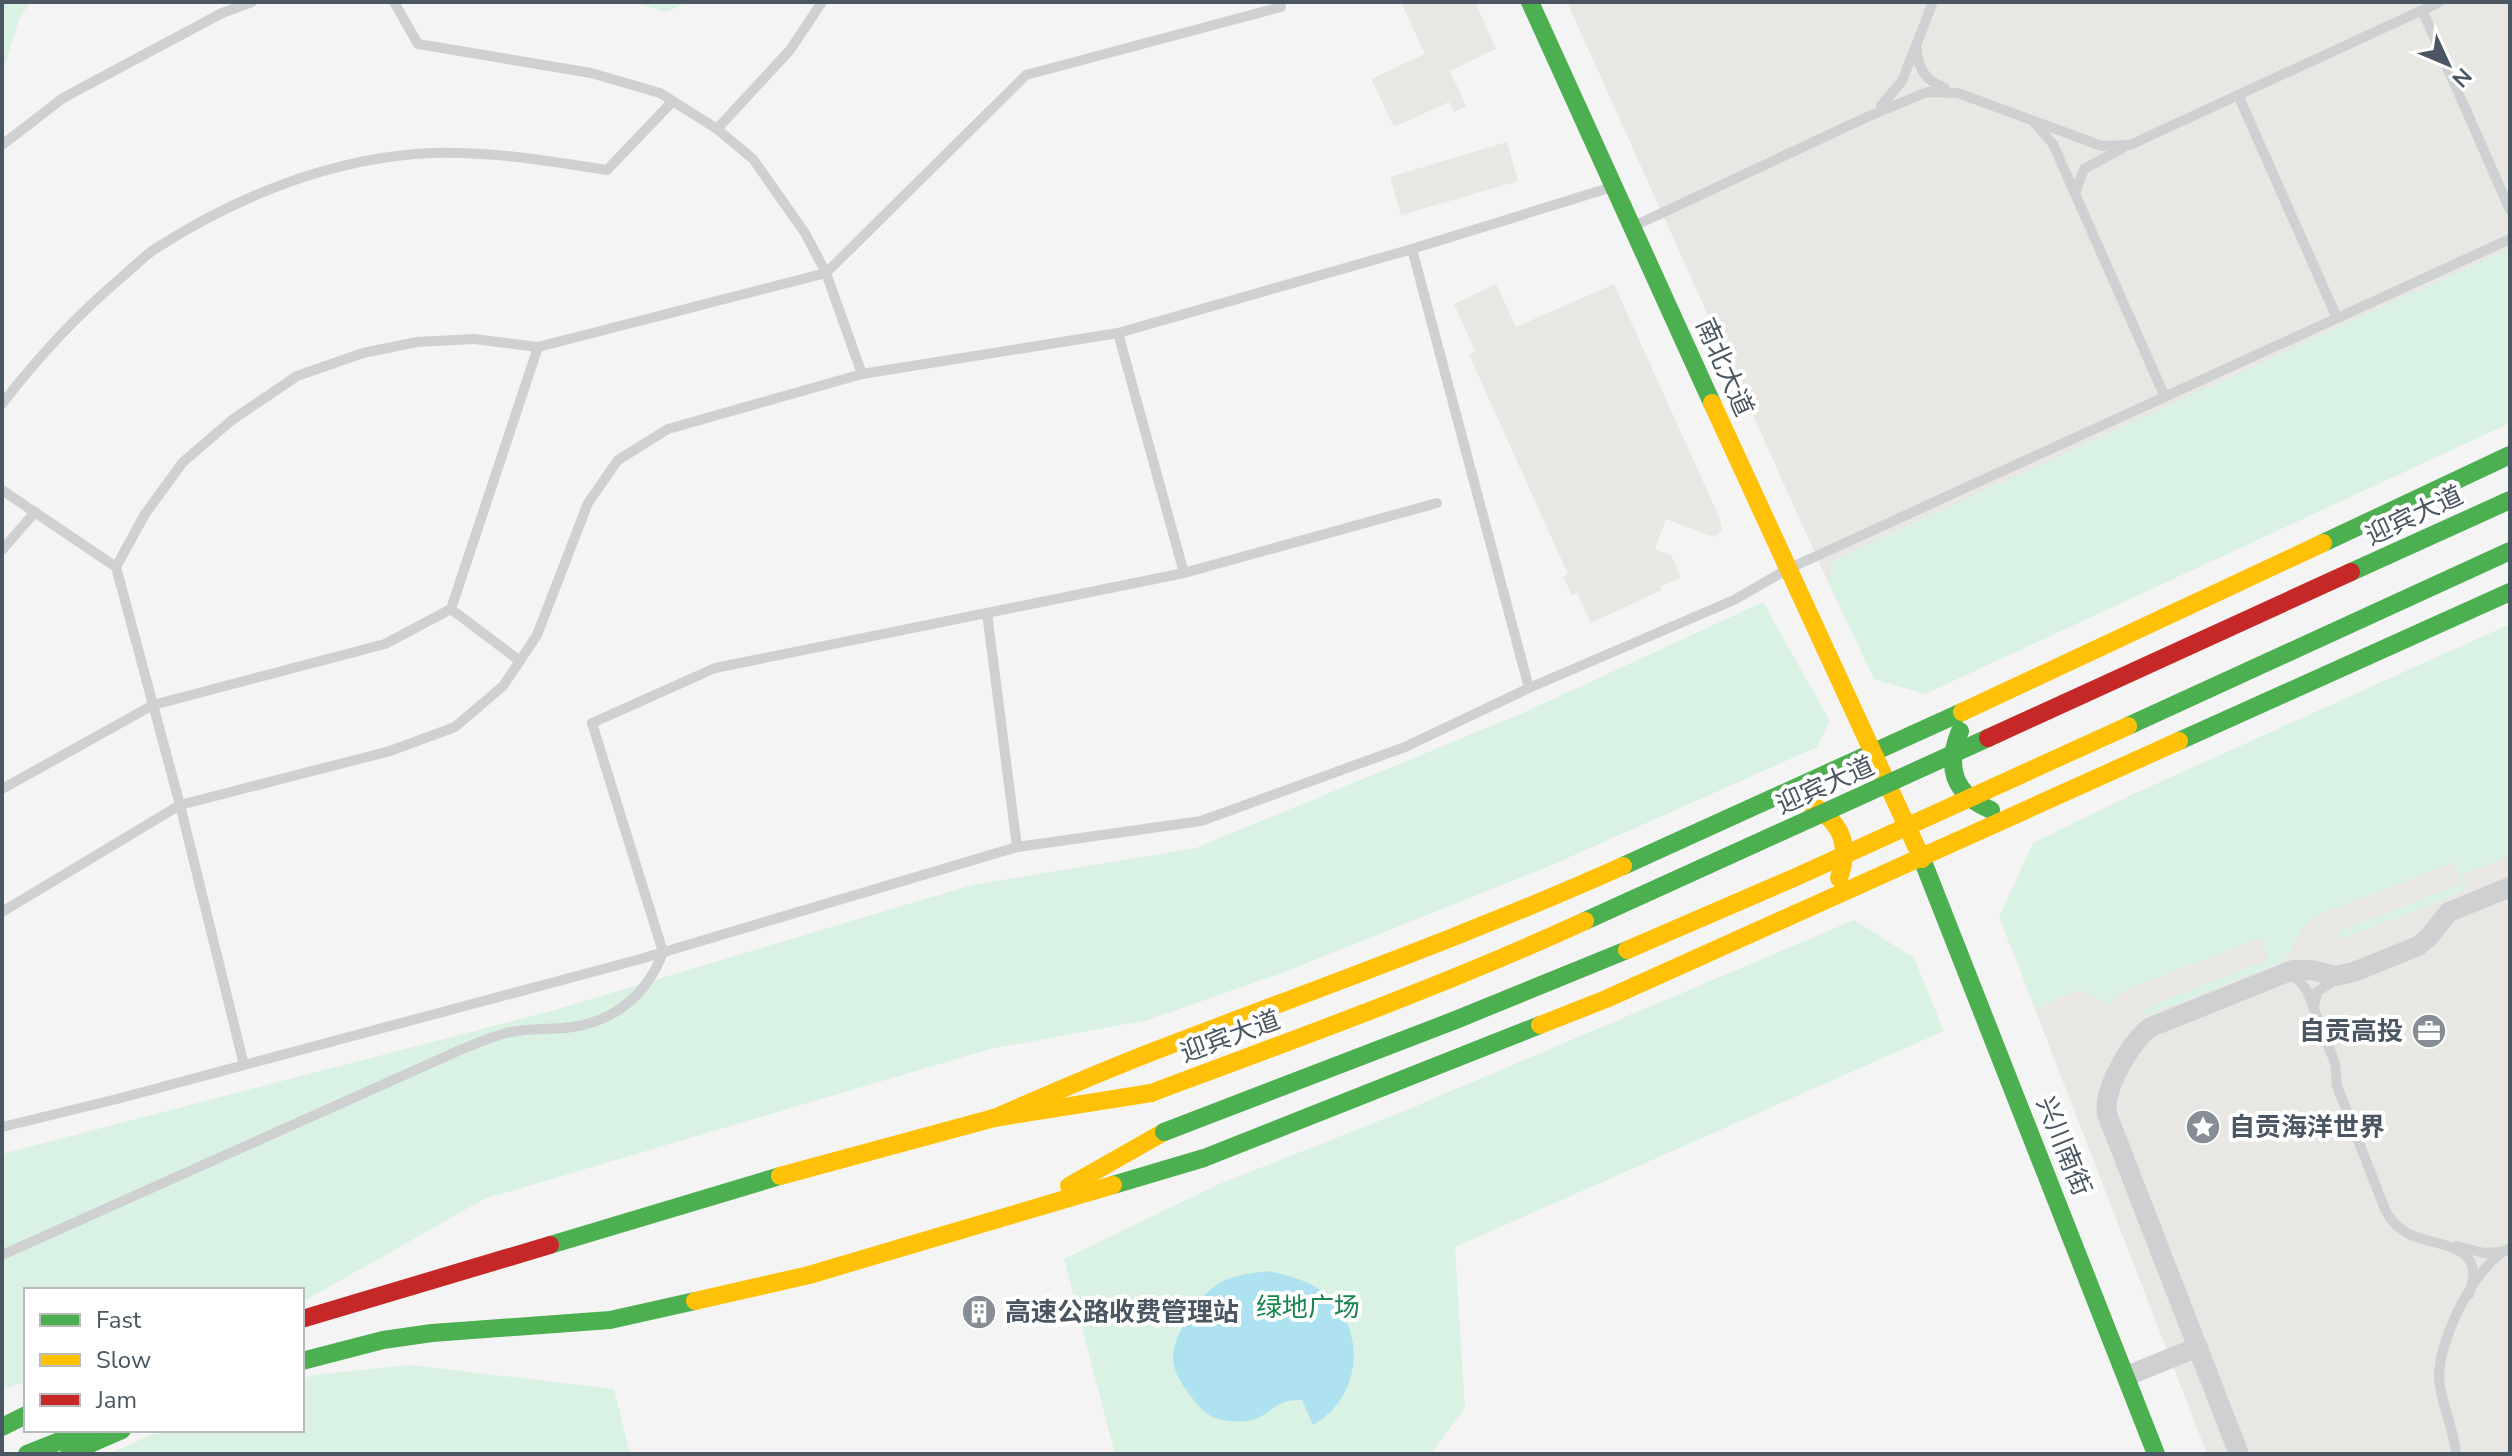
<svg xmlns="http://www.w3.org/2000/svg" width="2512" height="1456" font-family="'Nunito Sans','Noto Sans SC',sans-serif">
<rect width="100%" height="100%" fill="#f4f4f4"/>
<!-- commercial -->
<g fill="#e8e7e3">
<polygon points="1401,2 1475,2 1496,49 1450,71 1466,106 1454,112 1449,102 1394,127 1371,79 1425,54"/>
<polygon points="1567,2 2510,2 2510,268 1828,582"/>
<polygon points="1507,142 1518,181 1401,215 1390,177"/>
<polygon points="1496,284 1516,327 1614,284 1720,519 1722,530 1714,537 1666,519 1655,549 1671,555 1681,577 1660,587 1662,590 1591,623 1577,593 1572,595 1563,577 1568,574 1469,355 1475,351 1454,304"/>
<polygon points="2510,793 2510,1454 2207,1454 2035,1009"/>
</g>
<!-- green -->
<g fill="#d9f2e3">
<polygon points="2,2 30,2 19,19 2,75"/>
<polygon points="633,2 688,2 667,12"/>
<polygon points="2510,248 2510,423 1925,694 1874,679 1828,582 1832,565 1838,558"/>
<polygon points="1763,602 1830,721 1817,747 1545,868 1287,971 1148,1020 990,1049 484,1199 304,1301 302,1302 302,1290 26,1290 26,1382 2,1389 2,1154 551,1011 972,885 1196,848 1525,712"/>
<path d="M2510,624V856L2462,875L2467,890L2342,939L2338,937L2339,931L2462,884L2454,862L2316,916C2297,927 2296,952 2278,964L2147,1015L2144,1012L2145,1008L2268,960L2260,938L2121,992L2109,1005L2080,989L2035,1009L1999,917L2033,843L2125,798Z"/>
<polygon points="1854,920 1914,958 1944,1031 1455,1247 1465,1408 1431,1454 1115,1454 1064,1259 1217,1185 1411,1108"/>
<polygon points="411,1365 614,1389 630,1454 108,1454 163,1430 302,1430 302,1379 313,1375"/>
</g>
<!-- water -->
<path fill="#aee2f0" d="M1268,1271C1287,1275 1304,1279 1320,1290C1369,1325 1363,1397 1313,1425L1302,1400C1278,1399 1276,1409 1258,1418C1246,1423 1227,1422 1215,1418C1206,1415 1198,1405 1192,1398C1184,1387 1174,1374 1173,1359C1172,1337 1197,1298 1215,1286C1230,1275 1250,1273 1268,1271Z"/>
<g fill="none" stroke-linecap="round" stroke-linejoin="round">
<!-- lane -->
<g stroke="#ced0d2" stroke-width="10">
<polyline points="394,2 418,44 591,73 660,93 717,129 753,159 805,233 826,273 862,374"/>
<polyline points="2422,10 2510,210"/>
<path d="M1917,50C1918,69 1926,81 1945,88"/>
<polyline points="2238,95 2337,318"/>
<polyline points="1881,106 1902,81 1933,2"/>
<polyline points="2034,122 2053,144 2165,397"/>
<polyline points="717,129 790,50 822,2"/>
<polyline points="2,145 63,98 222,13 252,2"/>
<polyline points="2075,193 2084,169 2121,149"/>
<polyline points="1634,226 1867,117 1927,92 1958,93 2102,146 2130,145 2440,2"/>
<polyline points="1118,333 1184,573"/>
<path d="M2,404C38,357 77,315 122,277C133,268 143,257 155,249C237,196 334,157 432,153C490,151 549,161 607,170L673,101"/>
<polyline points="2,490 116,567 180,805 244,1065"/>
<polyline points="2,550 35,512"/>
<polyline points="116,567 145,514 183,462 232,420 297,376 363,353 417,342 474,339 538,347"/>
<polyline points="451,609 538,347 826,273 1026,75 1281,7"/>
<polyline points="987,613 1017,847"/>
<polyline points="1529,688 1734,600 1788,569 2510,239"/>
<polyline points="2,789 153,705 385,644 451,609 520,661"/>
<polyline points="2,912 180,805 390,751 455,727 503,686 537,635 588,503 618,460 668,429 862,374 1118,333 1412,249 1612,187"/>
<path d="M2287,974L2299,980L2307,991L2335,1063L2337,1086L2386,1212C2392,1222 2399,1229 2409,1234C2438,1248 2488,1242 2469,1294"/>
<polyline points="2314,1007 2317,992 2337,978"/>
<polyline points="2,1127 117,1099 637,960 1017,847 1201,821 1405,747 1529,688 1412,249"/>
<polyline points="2457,1246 2484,1253 2500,1252"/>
<path d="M2,1255L458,1051C475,1044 493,1036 511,1032C531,1028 552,1030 572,1027C616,1021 648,993 663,952L592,723L715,668L1184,573L1437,503"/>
<path d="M2456,1454C2454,1428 2439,1399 2439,1375C2440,1338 2475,1264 2510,1248"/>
</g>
<!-- street -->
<g stroke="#ced0d2" stroke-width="20">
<polyline points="2127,1376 2198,1347"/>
<path d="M2239,1454L2107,1114C2103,1089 2131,1041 2151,1027L2293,970H2311L2335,976L2354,972L2418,946L2428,938L2449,912L2510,887"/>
</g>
<!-- fast -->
<g stroke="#4caf50" stroke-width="18">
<polyline points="1530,2 1712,403"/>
<polyline points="2323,543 2510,455"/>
<path d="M1960,731C1945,768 1954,794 1991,810"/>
<polyline points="2179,741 2510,592"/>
<polyline points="1922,859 2156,1454"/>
<polyline points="1623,866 1962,712"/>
<polyline points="1113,1185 1204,1158 1540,1025"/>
<polyline points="550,1245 780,1176"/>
<polyline points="302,1361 383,1340 432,1333 610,1320 695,1301"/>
<polyline points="2,1427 26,1415"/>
<polyline points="69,1453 122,1430"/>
<polyline points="27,1454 88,1430"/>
</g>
<!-- slow -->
<g stroke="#ffc107" stroke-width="18">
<polyline points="1712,403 1922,859"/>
<polyline points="1962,712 2323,543"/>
<path d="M1806,801C1839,820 1852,841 1839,878"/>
<polyline points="1540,1025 1606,999 2179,741"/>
<path d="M994,1118C1048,1095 1102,1071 1157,1050C1313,990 1471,934 1623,866"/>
<polyline points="780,1176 994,1118 1151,1093"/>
<polyline points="1069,1186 1164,1132"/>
<polyline points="809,1275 1113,1185"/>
<polyline points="695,1301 809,1275"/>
</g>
<!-- jam -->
<polyline stroke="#c62828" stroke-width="18" points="302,1319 550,1245"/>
<!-- fast-bridge -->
<g stroke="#4caf50" stroke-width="18">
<polyline points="2351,572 2510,500"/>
<polyline points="2128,726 2510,551"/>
<polyline points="1585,921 1988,738"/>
<polyline points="1164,1132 1458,1019 1627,950"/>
</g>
<!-- slow-bridge -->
<g stroke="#ffc107" stroke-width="18">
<polyline points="1627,950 1796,877 2128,726"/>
<path d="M1151,1093C1296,1039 1443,986 1585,921"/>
</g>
<!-- jam-bridge -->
<polyline stroke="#c62828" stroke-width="18" points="1988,738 2351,572"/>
</g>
<!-- icons -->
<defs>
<g id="office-disc" transform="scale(1.8)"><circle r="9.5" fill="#868d94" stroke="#fff"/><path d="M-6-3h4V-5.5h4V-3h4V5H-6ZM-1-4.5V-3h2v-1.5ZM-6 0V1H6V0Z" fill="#fff"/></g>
<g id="sight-disc" transform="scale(1.8)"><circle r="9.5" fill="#868d94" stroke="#fff"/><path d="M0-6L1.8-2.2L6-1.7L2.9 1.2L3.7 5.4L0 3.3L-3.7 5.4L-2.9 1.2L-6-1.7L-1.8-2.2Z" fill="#fff"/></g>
<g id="building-disc" transform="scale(1.8)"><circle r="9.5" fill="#868d94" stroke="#fff"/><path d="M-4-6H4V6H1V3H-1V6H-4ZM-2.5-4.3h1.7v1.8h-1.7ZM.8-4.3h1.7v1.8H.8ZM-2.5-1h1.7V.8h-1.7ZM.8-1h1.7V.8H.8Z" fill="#fff"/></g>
</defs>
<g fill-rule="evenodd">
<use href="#office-disc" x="2429" y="1031"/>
<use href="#sight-disc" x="2203" y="1127"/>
<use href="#building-disc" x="979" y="1312"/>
</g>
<g text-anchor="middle" stroke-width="8" stroke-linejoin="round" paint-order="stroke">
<!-- street labels -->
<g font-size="26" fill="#4a5661" stroke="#fff">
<text transform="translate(1725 367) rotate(66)" y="9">南北大道</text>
<text transform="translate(2414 515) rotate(-25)" y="9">迎宾大道</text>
<text transform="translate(1825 785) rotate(-24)" y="9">迎宾大道</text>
<text transform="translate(1230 1036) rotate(-20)" y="9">迎宾大道</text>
<text transform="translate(2064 1146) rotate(68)" y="9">兴川南街</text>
</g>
<!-- poi labels -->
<g font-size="26" font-weight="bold" fill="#4a5661" stroke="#fff" text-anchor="start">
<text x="2403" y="1040" text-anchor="end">自贡高投</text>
<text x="2229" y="1136">自贡海洋世界</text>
<text x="1005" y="1321">高速公路收费管理站</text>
</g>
<!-- park labels -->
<g font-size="26" fill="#17864f" stroke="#fff">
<text x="1308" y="1316">绿地广场</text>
</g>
</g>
<!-- border -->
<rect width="2512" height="1456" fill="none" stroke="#4a5661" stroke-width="8"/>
<!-- legend -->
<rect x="24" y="1288" width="280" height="144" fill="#ffffff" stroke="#b7bbc0" stroke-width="2"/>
<rect x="40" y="1314" width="40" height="12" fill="#4caf50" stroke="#b7bbc0" stroke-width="2"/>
<text x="96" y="1328" font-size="24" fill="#4a5661">Fast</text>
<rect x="40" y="1354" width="40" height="12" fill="#ffc107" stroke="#b7bbc0" stroke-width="2"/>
<text x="96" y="1368" font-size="24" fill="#4a5661">Slow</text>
<rect x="40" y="1394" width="40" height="12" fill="#c62828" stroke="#b7bbc0" stroke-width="2"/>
<text x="96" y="1408" font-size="24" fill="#4a5661">Jam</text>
<!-- north arrow -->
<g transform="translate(2448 64) rotate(134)" stroke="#ffffff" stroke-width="6" paint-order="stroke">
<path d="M0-6L14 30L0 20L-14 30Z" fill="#4a5661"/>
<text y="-12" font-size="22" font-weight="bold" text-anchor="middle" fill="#4a5661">N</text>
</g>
</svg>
